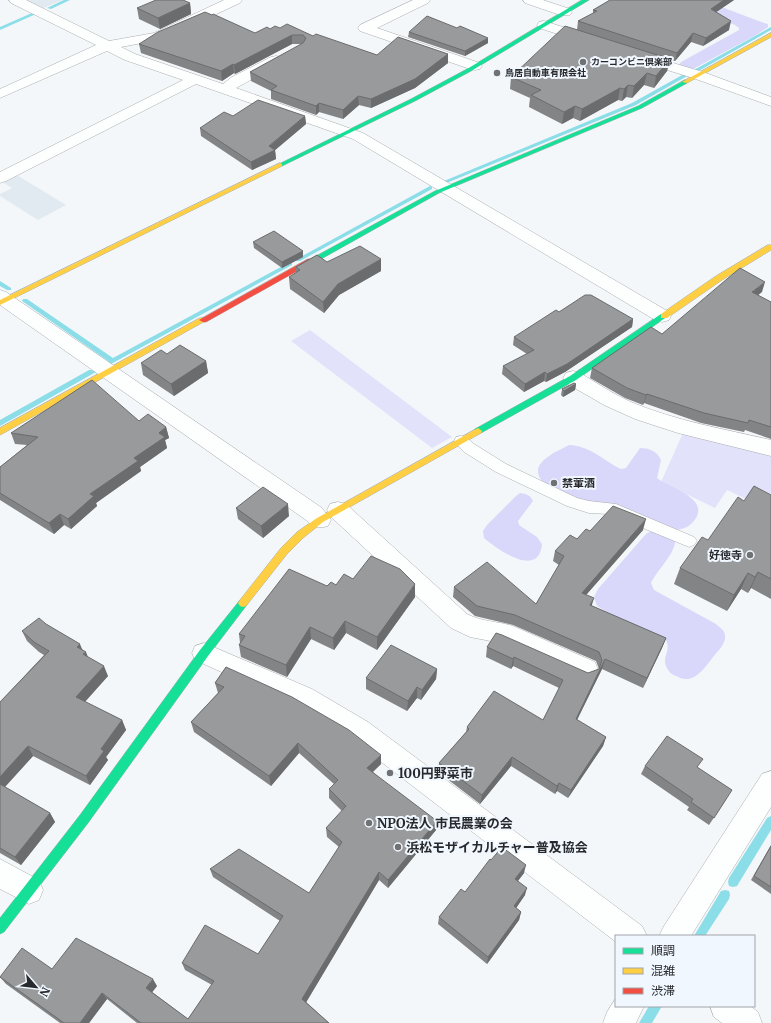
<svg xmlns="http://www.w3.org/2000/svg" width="771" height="1023" font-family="Merriweather,'Noto Sans JP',serif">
<rect width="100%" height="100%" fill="#f4f7fa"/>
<!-- built -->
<g fill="#e1eaf1">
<polygon points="23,0 63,0 41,9"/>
<polygon points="15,174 66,205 38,220 0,196 0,194 12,188 1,181"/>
</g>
<!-- green -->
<g fill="#e3e2fb">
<polygon points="310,330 452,437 432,448 291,341"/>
<polygon points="683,433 771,455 771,511 727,490 715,508 661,482"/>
</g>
<!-- forest -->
<g fill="#d9d7fa">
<path d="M703,0L764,23L768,24V27L756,35L695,68C689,70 684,70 679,65L681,62L739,30V28L735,25L677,3Z"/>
<path d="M569,445C591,446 602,460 621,469L626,468L640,448C649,448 657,451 661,460L657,478C669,488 708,497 696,518C691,526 685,529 676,530C640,519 603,509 568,495C561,492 552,489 545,485C542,482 538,476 538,472C537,459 560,450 569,445Z"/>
<path d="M520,493C527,494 530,495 533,501L518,521L519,525L537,537L542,544C539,579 498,550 484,538L483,531L487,525L516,496Z"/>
<path d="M653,530L675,541C675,554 657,570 651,583L654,590L716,624C720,628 725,630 725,636C726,644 717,652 713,657C704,669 693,686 676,676C673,675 671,674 669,671C659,658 672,652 666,640L607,612L597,606L594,597L598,589L646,534Z"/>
</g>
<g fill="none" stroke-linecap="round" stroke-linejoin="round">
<!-- stream -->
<g fill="#8bdee8" fill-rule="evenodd">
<polygon points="64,0 70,0 51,9 47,8"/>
<polygon points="32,13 36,14 0,30 0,27"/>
<polygon points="771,27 771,30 697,72 692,71"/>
<polygon points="684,74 689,75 636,105 449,182 445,182 444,181 632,103"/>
<polygon points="430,186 432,187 432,189 300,261 296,261 295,260"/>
<polygon points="290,262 292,263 292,265 111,364 109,364 108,361 22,301 23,299 27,299 113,358"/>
<polygon points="0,281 11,288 11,290 7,290 0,286"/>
<polygon points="89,370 92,370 96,372 0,426 0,420"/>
<polygon points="771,816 771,830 737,886 733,887 729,886 728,882 729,878 767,818"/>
<polygon points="725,890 729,891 730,895 729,899 705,936 694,936 721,891"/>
<polygon points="649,1006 662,1006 652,1023 639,1023"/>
</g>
<!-- lane casing -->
<g stroke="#abaeb0" stroke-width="1">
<polygon id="lane" points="461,436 466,437 474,444 506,464 577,498 589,501 616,504 694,537 697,541 694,545 689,547 609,514 589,513 567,506 496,472 464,452 454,441 456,437"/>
</g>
<!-- street casing -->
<g stroke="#abaeb0" stroke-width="1">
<g id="street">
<polygon points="9,0 26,0 109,41 154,33 224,0 242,0 240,3 163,39 121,47 135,54 223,84 232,77 271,57 276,56 281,57 283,60 281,63 236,88 363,133 669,312 671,316 669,320 662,322 655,320 353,139 196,84 6,181 0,183 0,172 183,80 125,60 107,51 0,98 0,89 96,45 11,3"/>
<polygon points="413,0 430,0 428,3 377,28 480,63 482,66 480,69 475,70 470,69 360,31 358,28 360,25"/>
<polygon points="523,0 543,0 570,9 572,12 570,15 560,15 525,3"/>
<polygon points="544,21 594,37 596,40 594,43 589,44 539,28 537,25 539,22"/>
<polygon points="640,53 703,72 771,97 771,106 693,78 635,60 633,57 635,54"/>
<path d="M0,290L6,292L322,508L331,520L328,526C318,529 313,527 306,520L0,305Z"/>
<path d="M573,371L580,373C597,383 613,394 631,402C676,421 724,429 771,440V456L678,433L635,419L604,405L566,383L563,378L566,373Z"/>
<path d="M338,502L346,504L467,614C482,622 497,621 513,626L595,662L598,670L595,678L586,681L501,643L470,637L451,628L330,516L327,510L330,504Z"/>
<polygon points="204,643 312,689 368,722 642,926 647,936 616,936 616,942 350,738 294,705 195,660 192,653 195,646"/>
<polygon points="771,771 771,807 691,936 659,936 664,926 762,774"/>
<polygon points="0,859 39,880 43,890 39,900 29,904 0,889"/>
<polygon points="616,998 616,1006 644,1006 636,1023 603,1023 607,1012"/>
<polygon points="710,1006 750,1006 758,1012 762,1023 722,1023 714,1017"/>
</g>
</g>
<!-- fast casing -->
<g stroke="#abaeb0" stroke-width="1">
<g id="fast">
<polygon points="582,0 589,0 471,71 415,101 282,166 277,165 411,99 467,69"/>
<polygon points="685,80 688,82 687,83 642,108 439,193 314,263 308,263 307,261 435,191 638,106"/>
<polygon points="661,314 664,314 668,316 576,380 481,433 475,433 474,431 475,429 570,376"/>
<polygon points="243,599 246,600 248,603 246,606 208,656 88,823 4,932 0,934 0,918 80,815 200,650 240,600"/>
</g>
</g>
<!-- slow casing -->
<g stroke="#abaeb0" stroke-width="1">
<g id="slow">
<polygon points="771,33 771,37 687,83 682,82"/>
<polygon points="280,163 282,164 282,166 0,305 0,300"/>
<polygon points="768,245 771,245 771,250 722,280 667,318 661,318 661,314 716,276"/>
<polygon points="200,318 203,318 207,320 0,435 0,428"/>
<polygon points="478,428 482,431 481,433 323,522 303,538 287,554 246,606 243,607 240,606 238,603 240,600 281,548 297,532 317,518"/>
</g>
</g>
<!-- jam casing -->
<g stroke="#abaeb0" stroke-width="1">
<polygon id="jam" points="308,259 314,259 315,261 206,322 203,322 199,320"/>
</g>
<!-- lane -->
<use href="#lane" fill="#fdfefe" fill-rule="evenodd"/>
<!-- street -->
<use href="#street" fill="#fdfefe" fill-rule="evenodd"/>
<!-- fast -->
<use href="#fast" fill="#16e098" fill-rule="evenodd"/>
<!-- slow -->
<use href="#slow" fill="#ffcf43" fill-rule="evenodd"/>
<!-- jam -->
<use href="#jam" fill="#f24e42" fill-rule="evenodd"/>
</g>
<!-- wall -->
<g fill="#838486">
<polygon points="610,0 734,0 716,12 729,30 703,46 691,42 675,61 670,60 667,71 654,88 644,85 632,98 626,97 622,101 618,100 580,121 573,118 562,124 529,107 530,98 510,89 511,77 577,30 578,21 593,14 593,10"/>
<polygon points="190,3 191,14 160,29 139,19 137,8"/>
<polygon points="280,28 313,36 377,55 448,54 448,63 415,88 371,108 359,105 343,119 319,112 316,115 271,99 271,91 251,81 250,72 303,44 292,44 235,74 234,73 222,81 141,53 139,44 255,33 270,29"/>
<polygon points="457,28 488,43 465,56 408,37 409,32"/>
<polygon points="233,116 305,116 306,124 275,150 276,159 252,170 201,136 200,128"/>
<polygon points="253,242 303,251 303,257 282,268 254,248"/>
<polygon points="327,262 381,271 339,295 324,313 290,289 289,277 296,273 296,267"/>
<polygon points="762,292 758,295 771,302 771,439 745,430 744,432 701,423 644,403 643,405 625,398 590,378 592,368 662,334"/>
<polygon points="559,312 633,319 632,327 565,372 546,382 544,381 524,392 502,374 503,366 527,354 513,345 514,337"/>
<polygon points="167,354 206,361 208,373 174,396 143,375 141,363"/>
<polygon points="576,384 575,390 563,397 561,395 562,389"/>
<polygon points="139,421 166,427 169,438 165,440 167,448 140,467 141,471 96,503 97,506 71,529 64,525 54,534 0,500 0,467 27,445 15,444 11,433"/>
<polygon points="771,495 771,599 751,588 748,593 741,589 727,611 674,584 680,568 708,540 744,501"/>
<polygon points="236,508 289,516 263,538 238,519"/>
<polygon points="643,530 586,595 592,606 666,638 662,648 643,688 602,669 577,720 606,737 603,746 568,798 557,791 555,794 511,766 480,804 438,772 439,763 466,732 467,727 543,720 559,688 513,666 511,669 486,657 487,647 588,673 599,669 596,661 513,625 475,616 453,597 454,587 536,604 559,565 553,561 555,551 590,531"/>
<polygon points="353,579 415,597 377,650 346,633 334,650 311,639 287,677 241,657 239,645 240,643 239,634 336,585"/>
<polygon points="46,624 83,650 87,657 108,676 85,702 122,720 126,730 106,757 108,760 90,785 33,756 5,787 50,813 55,822 21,865 0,853 0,702 44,655 39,652 27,641 22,631"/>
<polygon points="226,667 381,764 373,772 436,830 388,888 379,880 306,1002 329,1023 137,1023 107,999 89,1023 60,1023 6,984 0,977 52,969 157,986 152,992 188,1019 212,985 185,970 182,963 258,954 280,921 213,877 210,869 309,893 339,847 327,837 326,828 342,811 329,798 329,789 334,784 299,753 271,786 194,732 191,722 218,693 215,683"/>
<polygon points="437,669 436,679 421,700 417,698 407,711 366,689 366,678"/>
<polygon points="645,766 698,768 727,798 709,825 687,810 689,807 641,774"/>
<polygon points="771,845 771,894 751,880"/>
<polygon points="491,860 524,873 518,881 525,895 516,908 521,912 519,920 487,964 438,924 439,917 465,892"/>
</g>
<!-- shaded-wall -->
<g fill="#6a6c6d">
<polygon points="724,0 734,0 709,17 711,9"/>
<polygon points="190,3 191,14 160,29 158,18"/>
<polygon points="731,21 729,30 703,46 706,38"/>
<polygon points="693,33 691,42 675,61 677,53"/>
<polygon points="292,35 292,44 235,74 234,65"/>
<polygon points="488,38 488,43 465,56 465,51"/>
<polygon points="448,54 448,63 415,88 371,108 371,99"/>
<polygon points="670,59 667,71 654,88 656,76"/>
<polygon points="233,64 234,73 222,81 221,71"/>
<polygon points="647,73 644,85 632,98 634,86"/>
<polygon points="628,85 626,97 622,101 624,89"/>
<polygon points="620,88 618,100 580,121 582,109"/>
<polygon points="358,96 359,105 343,119 343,110"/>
<polygon points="319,103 319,112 316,115 316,106"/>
<polygon points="575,106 573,118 562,124 564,112"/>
<polygon points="305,116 306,124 274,151 275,150 276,159 252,170 251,162"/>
<polygon points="303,251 303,257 282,268 282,262"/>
<polygon points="381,259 381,271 339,295 324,313 323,302 338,284"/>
<polygon points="765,282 762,292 749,302 752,292"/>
<polygon points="633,319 632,327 565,372 546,382 547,374"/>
<polygon points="206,361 208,373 174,396 171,384"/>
<polygon points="545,372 544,381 524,392 525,384"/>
<polygon points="576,384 575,390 563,397 564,391"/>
<polygon points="647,394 644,403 643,405 646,395"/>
<polygon points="166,427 169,438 165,440 167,448 140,467 141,471 96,503 97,506 71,529 68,519 90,494 134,458 159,433"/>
<polygon points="288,504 289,516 263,538 261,526"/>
<polygon points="60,514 64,525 54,534 49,523"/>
<polygon points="646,519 643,530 579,603 582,593"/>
<polygon points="758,572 751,588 748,593 755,577"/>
<polygon points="748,573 741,589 727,611 734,595"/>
<polygon points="415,584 415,597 377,650 377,637"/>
<polygon points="594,598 591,608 590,605"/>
<polygon points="345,621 346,633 334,650 333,638"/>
<polygon points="310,627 311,639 287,677 286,665"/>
<polygon points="666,638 662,648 643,688 647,678"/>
<polygon points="80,644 84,654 86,652 90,662 77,647"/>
<polygon points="514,657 513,666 511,669 513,659"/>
<polygon points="605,659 602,669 573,728 576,719"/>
<polygon points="104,666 108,676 80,707 76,697"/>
<polygon points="437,669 436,679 421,700 422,690"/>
<polygon points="417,687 417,698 407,711 408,701"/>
<polygon points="122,720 126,730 106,757 108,760 90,785 86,776 101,749"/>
<polygon points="606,737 603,746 568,798 571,790"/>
<polygon points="298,743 299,753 271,786 269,776"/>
<polygon points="28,746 33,756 2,790 0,788 0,777"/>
<polygon points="381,755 381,764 367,777 367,768"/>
<polygon points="512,757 511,766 480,804 482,795"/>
<polygon points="559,783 557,791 555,794 557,786"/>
<polygon points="50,813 55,822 21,865 15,857"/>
<polygon points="437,821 436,830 388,888 388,880"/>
<polygon points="526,865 524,873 513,887 515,879"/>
<polygon points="379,872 379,880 304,1006 302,999"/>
<polygon points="527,888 525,895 512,914 514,906"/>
<polygon points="521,912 519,920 487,964 488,957"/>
<polygon points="153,979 157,986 150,995 146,988"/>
<polygon points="102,993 107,999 89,1023 80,1023"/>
</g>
<!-- building -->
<g fill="#989a9c" stroke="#6a6c6d">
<polygon points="156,0 183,0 190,3 158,18 137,8"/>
<polygon points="610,0 724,0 711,9 731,21 706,38 693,33 677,53 578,21 597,11 593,10"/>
<polygon points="205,12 212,15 213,14 255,33 267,27 270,29 275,26 280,28 287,24 313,36 316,34 377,55 398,37 448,54 415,79 371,99 358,96 343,110 319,103 316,106 271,90 277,86 250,72 303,43 306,38 303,35 292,35 234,65 233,64 221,71 139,44 158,32"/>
<polygon points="427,16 457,28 460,26 488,38 465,51 409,32"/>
<polygon points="565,26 670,59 656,76 647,73 634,86 628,85 624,89 620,88 582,109 575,106 564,112 531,95 541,90 511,77"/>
<polygon points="258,100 305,116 269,146 275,150 251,162 200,128 224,112 233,116"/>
<polygon points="274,231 303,251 282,262 253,242"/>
<polygon points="360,246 381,259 338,284 323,302 289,277 300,270 296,267 317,255 327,262"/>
<polygon points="740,268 765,282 752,292 771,302 771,427 749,420 748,423 704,413 647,394 646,395 627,388 592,368 651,327 662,334"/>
<polygon points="585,295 591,295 633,319 567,364 547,374 545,372 525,384 503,366 534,350 514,337 556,310 559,312"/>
<polygon points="180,345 206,361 171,384 141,363 161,350 167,354"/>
<polygon points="92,380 139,421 148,414 166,427 159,433 165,437 134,458 138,461 90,494 94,496 68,519 60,514 49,523 0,493 0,467 38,437 11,433"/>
<polygon points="574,383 576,384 564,391 562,389"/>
<polygon points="754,486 771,495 771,579 758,572 755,577 748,573 734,595 680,568 702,537 708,540 738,497 744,501"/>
<polygon points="263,487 288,504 261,526 236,508"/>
<polygon points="613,506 646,519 582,593 594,598 590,605 666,638 647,678 605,659 576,719 606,737 571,790 559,783 557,786 512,757 482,795 439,763 469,729 467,727 494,691 543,720 563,680 514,657 513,659 487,647 496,633 502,635 588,673 599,669 602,660 599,652 515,615 477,606 454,587 487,562 536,604 564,556 555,551 570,535 577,539 586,529 590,531"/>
<polygon points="371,556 400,569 415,584 377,637 345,621 333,638 310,627 286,665 239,645 245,636 239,634 289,569 327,586 331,582 336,585 344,574 353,579"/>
<polygon points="39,618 46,624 80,644 77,647 86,652 83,654 104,666 76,697 122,720 101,749 104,751 86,776 28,746 0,777 0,702 49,651 34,642 22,631"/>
<polygon points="391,645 437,669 422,690 417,687 408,701 366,678"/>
<polygon points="226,667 292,697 349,730 381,755 367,768 437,821 388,880 379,872 302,999 329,1023 141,1023 102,993 80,1023 64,1023 0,977 22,948 52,969 76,938 153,979 146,988 188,1019 214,981 182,963 205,925 258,954 283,916 210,869 239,849 309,893 342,842 326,828 346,806 329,789 338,780 298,743 269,776 191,722 224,687 215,683"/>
<polygon points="667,736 703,759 697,767 732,790 714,818 691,802 693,799 645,766"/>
<polygon points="0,784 50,813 15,857 0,848"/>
<polygon points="771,846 771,887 754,876"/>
<polygon points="502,847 526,865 515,879 527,888 514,906 521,912 488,957 439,917 461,889 465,892 490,859 491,860"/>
</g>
<!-- markers -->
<g fill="#6f7174" stroke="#f0f7fe" stroke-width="1.5">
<circle cx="583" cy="62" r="4"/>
<circle cx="497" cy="73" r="4"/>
<circle cx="554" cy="483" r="4"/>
<circle cx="750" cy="555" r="4"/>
<circle cx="390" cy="773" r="4"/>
<circle cx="369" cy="823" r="4"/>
<circle cx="398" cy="847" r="4"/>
</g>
<g text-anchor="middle" stroke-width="4" stroke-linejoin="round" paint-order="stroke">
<!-- far-poi labels -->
<g font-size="9" font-weight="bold" fill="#27292c" stroke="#f0f7fe" text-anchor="start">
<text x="591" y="65">カーコンビニ倶楽部</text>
<text x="505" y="76">鳥居自動車有限会社</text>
</g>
<!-- poi labels -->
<g font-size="11" font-weight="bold" fill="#27292c" stroke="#f0f7fe" text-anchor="start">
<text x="562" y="487">禁葷酒</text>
<text x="742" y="559" text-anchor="end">好徳寺</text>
</g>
<!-- near-poi labels -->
<g font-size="13" font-weight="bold" fill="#27292c" stroke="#f0f7fe" text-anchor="start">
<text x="398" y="778">100円野菜市</text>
<text x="377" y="828">NPO法人 市民農業の会</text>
<text x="406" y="852">浜松モザイカルチャー普及協会</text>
</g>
</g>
<!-- legend -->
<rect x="615" y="935" width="140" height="72" fill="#f0f7fe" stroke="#a0a5aa"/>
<rect x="623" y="948" width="20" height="6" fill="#16e098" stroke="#a0a5aa"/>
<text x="651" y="955" font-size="12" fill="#27292c">順調</text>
<rect x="623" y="968" width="20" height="6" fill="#ffcf43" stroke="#a0a5aa"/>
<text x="651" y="975" font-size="12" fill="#27292c">混雑</text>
<rect x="623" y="988" width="20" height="6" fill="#f24e42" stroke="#a0a5aa"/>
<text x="651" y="995" font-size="12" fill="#27292c">渋滞</text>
<!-- north arrow -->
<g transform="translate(36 987) rotate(118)" stroke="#f0f7fe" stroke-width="3" paint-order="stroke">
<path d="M0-3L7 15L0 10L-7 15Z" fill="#27292c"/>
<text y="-6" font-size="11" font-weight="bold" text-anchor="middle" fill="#27292c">N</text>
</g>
</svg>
